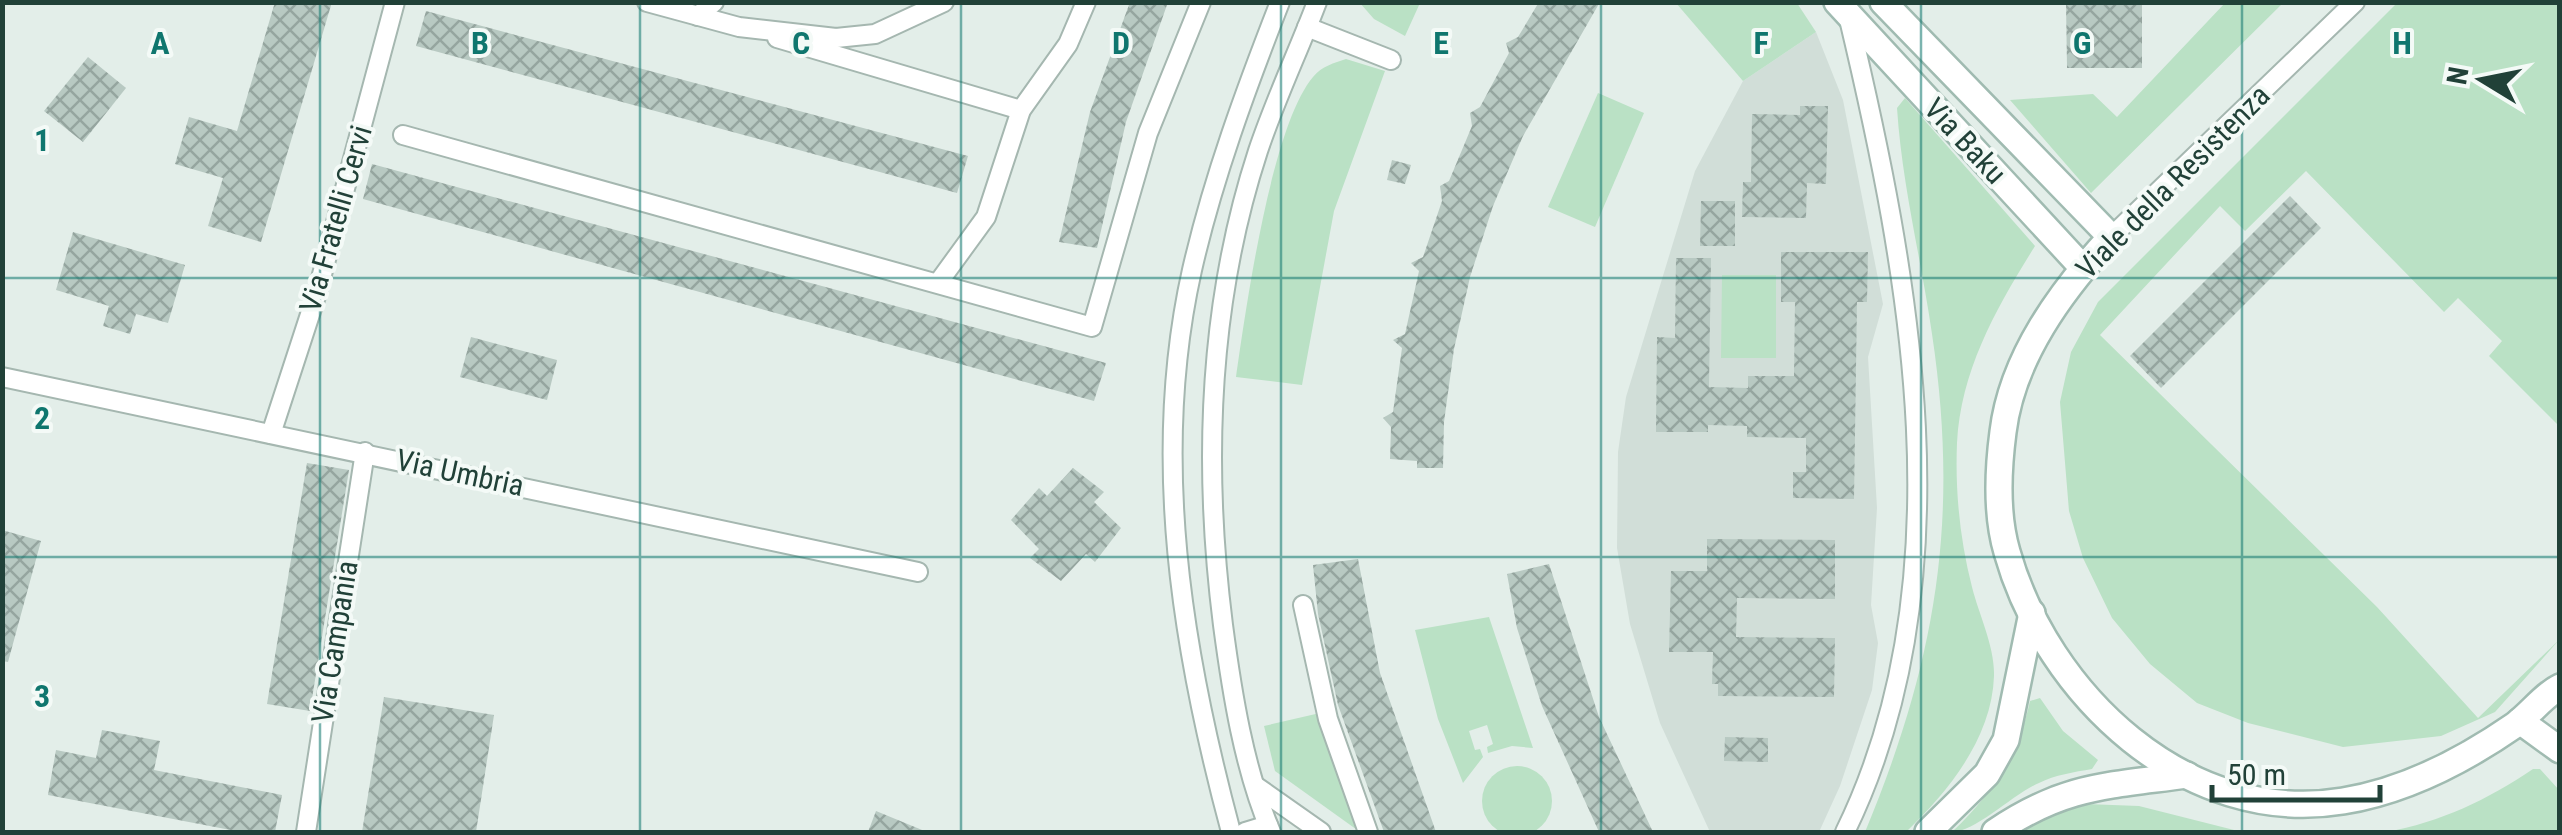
<svg xmlns="http://www.w3.org/2000/svg" width="2562" height="835" font-family="'Roboto Condensed',sans-serif">
<defs>
<pattern id="building-cross-hatch" width="8" height="8" patternUnits="userSpaceOnUse" patternTransform="scale(2.5)"><rect width="8" height="8" fill="#b8c9c2"/><path d="M0 0l8 8M0 8l8-8" fill="none" stroke="#95a59f"/></pattern>
</defs>
<rect width="100%" height="100%" fill="#e3eee9"/>
<!-- built -->
<polygon fill="#d1ded8" points="1816,32 1843,100 1883,304 1868,357 1877,508 1871,605 1878,643 1872,690 1840,786 1819,832 1710,832 1660,723 1630,624 1617,548 1618,452 1626,397 1695,171 1743,81"/>
<!-- green -->
<g fill="#bae1c5">
<polygon points="2398,2 2559,3 2559,426 2489,356 2502,341 2458,298 2444,312 2306,171 2245,231 2220,206 2100,335 2377,607 2478,718 2559,640 2495,712 2441,736 2343,747 2248,723 2197,703 2150,664 2112,618 2083,558 2069,511 2060,402 2071,352 2098,302"/>
<polygon points="1360,3 1420,3 1405,36 1374,19"/>
<polygon points="1676,3 1797,3 1816,32 1743,81"/>
<polygon points="2225,3 2283,3 2091,193 2010,100 2093,94 2117,117"/>
<path d="M1346,59L1385,71L1334,211L1302,385L1236,377C1246,308 1271,127 1313,77C1322,66 1334,63 1346,59Z"/>
<polygon points="1598,93 1644,113 1595,227 1548,207"/>
<path d="M1905,98L2035,246C1997,307 1961,369 1957,443C1955,492 1960,540 1972,587C1979,615 1995,647 1994,676C1992,738 1948,792 1906,832H1865C1936,661 1960,520 1932,334C1921,258 1902,185 1897,108Z"/>
<polygon points="1722,275 1776,275 1776,358 1721,358"/>
<polygon points="1489,617 1533,748 1512,746 1488,753 1487,747 1493,744 1487,725 1469,731 1475,750 1480,749 1483,757 1463,783 1438,719 1415,630"/>
<path d="M2040,698L2063,731L2098,760L2092,769C2074,772 2055,775 2039,783C2013,794 1976,832 1952,832C1992,794 2018,756 2030,701Z"/>
<polygon points="1320,713 1360,832 1275,771 1264,726"/>
<circle cx="1517" cy="801" r="35"/>
<path d="M2533,769H2540L2559,790V832H2386C2441,822 2487,800 2533,769Z"/>
<polygon points="2086,804 2139,806 2238,831 2020,832 2050,813"/>
</g>
<!-- building -->
<g fill="url(#building-cross-hatch)">
<polygon points="275,2 332,2 261,242 208,226 223,178 175,164 189,117 237,131"/>
<polygon points="1130,2 1168,2 1126,122 1097,248 1059,242 1090,112"/>
<polygon points="1539,2 1600,2 1523,136 1493,206 1470,277 1454,349 1444,422 1443,468 1417,468 1417,461 1390,459 1391,427 1383,418 1393,412 1402,348 1393,340 1405,334 1419,271 1411,263 1423,257 1442,201 1440,186 1449,181 1472,126 1470,113 1480,107 1509,53 1506,43 1518,37"/>
<polygon points="2066,2 2142,2 2142,68 2067,68"/>
<polygon points="426,11 968,156 957,193 416,46"/>
<polygon points="88,57 126,88 83,142 44,111"/>
<polygon points="1800,106 1828,106 1826,184 1807,183 1806,218 1742,217 1743,182 1751,182 1752,114 1800,115"/>
<polygon points="1392,160 1411,165 1405,184 1387,180"/>
<polygon points="372,164 1106,363 1094,401 363,199"/>
<polygon points="2290,196 2321,228 2161,388 2130,356"/>
<polygon points="1701,201 1735,201 1735,246 1700,246"/>
<polygon points="73,232 185,265 168,323 136,314 130,334 103,326 109,306 56,290"/>
<polygon points="1781,252 1868,252 1867,302 1857,302 1854,499 1793,498 1793,472 1806,472 1806,438 1747,437 1747,426 1708,425 1708,432 1656,432 1657,337 1675,338 1676,258 1711,258 1709,387 1748,388 1748,376 1794,376 1795,302 1781,302"/>
<polygon points="471,337 557,360 547,400 460,377"/>
<polygon points="307,463 349,470 310,711 267,704"/>
<polygon points="1073,468 1104,492 1094,502 1121,528 1095,562 1086,554 1061,581 1030,558 1039,549 1011,520 1039,488 1047,496"/>
<polygon points="2,530 41,541 8,662 2,661"/>
<polygon points="1707,539 1835,540 1835,599 1737,598 1736,637 1835,638 1834,697 1718,696 1718,684 1712,684 1713,652 1669,652 1671,571 1707,571"/>
<polygon points="1358,559 1380,673 1436,832 1384,832 1338,705 1318,614 1313,565"/>
<polygon points="1549,564 1599,717 1653,832 1599,832 1542,706 1517,628 1507,574"/>
<polygon points="384,697 494,715 476,832 362,832"/>
<polygon points="102,730 160,741 154,770 282,795 275,832 241,832 48,795 56,750 96,758"/>
<polygon points="1725,737 1768,738 1768,762 1724,761"/>
<polygon points="876,811 927,832 868,832"/>
</g>
<g fill="none" stroke-linecap="round" stroke-linejoin="round">
<!-- street casing -->
<g stroke="#a5b7b0" stroke-width="22">
<g id="street">
<polyline points="647,2 739,27 836,38 875,34 944,2"/>
<polyline points="698,16 714,2"/>
<polyline points="1307,27 1391,60"/>
<polyline points="777,38 1021,110"/>
<polyline points="403,135 1092,327 1148,133 1201,2"/>
<polyline points="2111,237 2355,2"/>
<polyline points="938,283 986,217 1021,110 1068,44 1086,2"/>
<polyline points="2,377 918,572"/>
<polyline points="271,434 317,293 395,2"/>
<polyline points="1303,605 1328,719 1368,832"/>
<polyline points="1257,787 1321,832"/>
<polyline points="306,832 365,452"/>
<path d="M1231,832C1182,650 1150,457 1192,270C1213,178 1246,89 1280,2"/>
<polyline points="1245,832 1268,825"/>
<path d="M1271,832C1244,769 1232,693 1223,625C1203,467 1208,304 1258,151C1275,100 1298,52 1317,2"/>
<path d="M1845,832C1968,581 1910,275 1848,15"/>
</g>
</g>
<!-- secondary casing -->
<g stroke="#a0bbb1" stroke-width="30">
<g id="secondary">
<polyline points="1837,2 2083,268"/>
<path d="M1883,2L2111,237C2062,290 2012,357 2003,432C1998,470 1996,515 2007,552C2047,694 2186,827 2343,801C2406,791 2463,761 2515,725C2530,714 2545,694 2560,687"/>
<polyline points="2520,721 2560,750"/>
<polyline points="1928,832 1987,774 2006,740 2032,613"/>
<path d="M1995,832C2064,785 2107,786 2187,775"/>
</g>
</g>
<!-- street -->
<use href="#street" stroke="#fff" stroke-width="18"/>
<!-- secondary -->
<use href="#secondary" stroke="#fff" stroke-width="25"/>
</g>
<!-- grid -->
<path fill="none" stroke="#0f766e" stroke-width="2.5" stroke-opacity="0.55" d="M320,2V832M640,2V832M961,2V832M1281,2V832M1601,2V832M1921,2V832M2242,2V832M2,278H2560M2,557H2560"/>
<g text-anchor="middle" stroke-width="8" stroke-linejoin="round" paint-order="stroke">
<!-- street labels -->
<g font-size="30" fill="#214138" stroke="#f4faf7">
<text transform="translate(1965 141) rotate(47)" y="10">Via Baku</text>
<text transform="translate(2173 182) rotate(-45)" y="10">Viale della Resistenza</text>
<text transform="translate(336 219) rotate(-74)" y="10">Via Fratelli Cervi</text>
<text transform="translate(460 473) rotate(12)" y="10">Via Umbria</text>
<text transform="translate(335 642) rotate(-81)" y="10">Via Campania</text>
</g>
</g>
<g font-size="32" text-anchor="middle" font-weight="bold" fill="#0f766e" stroke="#f4faf7" stroke-width="8" stroke-linejoin="round" paint-order="stroke">
<text x="160" y="54">A</text>
<text x="480" y="54">B</text>
<text x="801" y="54">C</text>
<text x="1121" y="54">D</text>
<text x="1441" y="54">E</text>
<text x="1761" y="54">F</text>
<text x="2082" y="54">G</text>
<text x="2402" y="54">H</text>
<text x="42" y="151">1</text>
<text x="42" y="429">2</text>
<text x="42" y="707">3</text>
</g>
<!-- border -->
<rect width="2562" height="835" fill="none" stroke="#214138" stroke-width="10"/>
<!-- north arrow -->
<g transform="translate(2482 80) rotate(280)" stroke="#f4faf7" stroke-width="8" paint-order="stroke">
<path d="M0-8L18 38L0 25L-18 38Z" fill="#214138"/>
<text y="-15" font-size="28" font-weight="bold" text-anchor="middle" fill="#214138">N</text>
</g>
<!-- scale -->
<path d="M2212 785v15h168v-15" fill="none" stroke="#214138" stroke-width="5"/>
<text x="2227" y="785" font-size="30" fill="#214138" stroke="#f4faf7" stroke-width="8" paint-order="stroke">50 m</text>
</svg>
